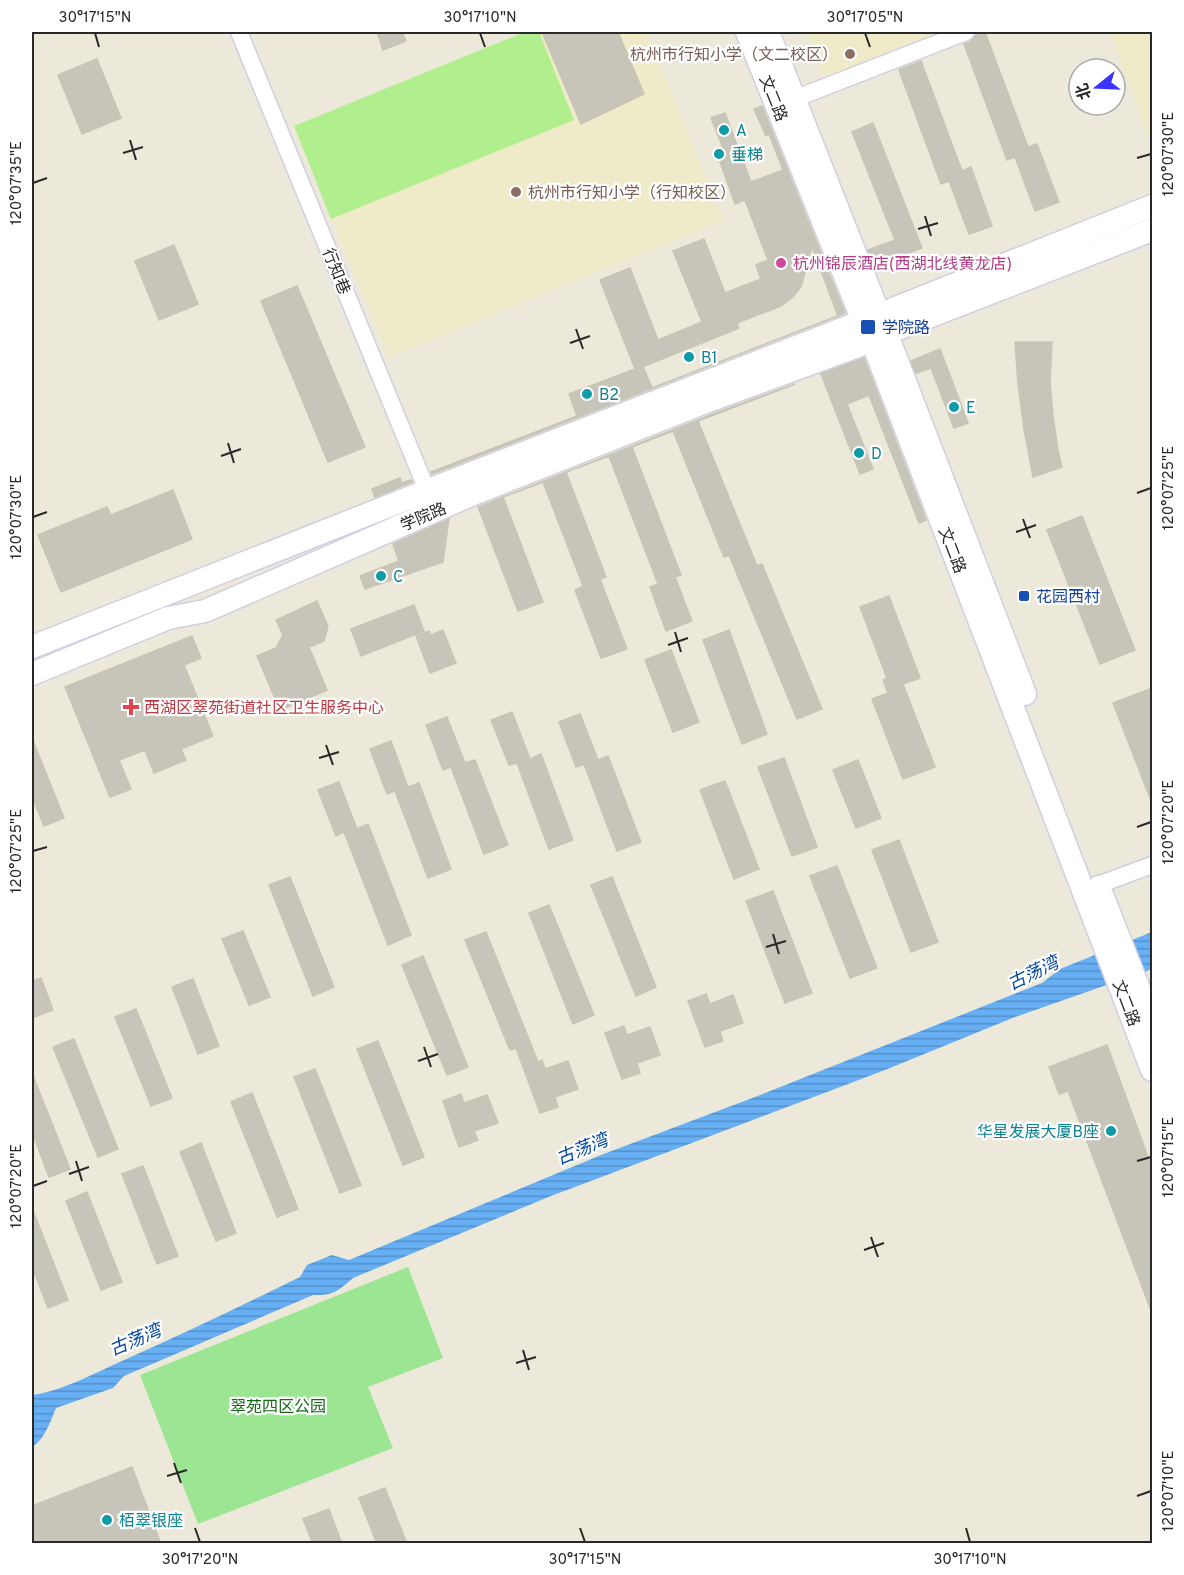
<svg xmlns="http://www.w3.org/2000/svg" width="1184" height="1575" font-family="Overpass,'Noto Sans SC',sans-serif">
<defs>
<pattern id="water-rules" width="6" height="5" patternUnits="userSpaceOnUse" patternTransform="scale(1.5)"><rect width="6" height="5" fill="#66aff5"/><path d="M0 2.5h6" fill="none" stroke="#548ec6"/></pattern>
</defs>
<rect width="100%" height="100%" fill="#ece8da"/>
<!-- education -->
<g fill="#efebc8">
<polygon points="525,32 647,32 700,165 724,220 389,357 294,126"/>
<polygon points="807,32 943,32 825,77"/>
<polygon points="1110,32 1152,32 1152,145"/>
</g>
<!-- park -->
<polygon fill="#9ce693" points="408,1267 443,1358 368,1387 393,1448 198,1524 140,1375"/>
<!-- pitch -->
<polygon fill="#b0ee8e" points="525,32 539,32 574,120 331,219 294,126"/>
<!-- water -->
<path fill="url(#water-rules)" d="M1152,932V969L1015,1017L885,1070L551,1196L353,1278C338,1291 333,1296 313,1295L124,1376L113,1388L56,1408C51,1421 44,1440 32,1447V1395C60,1392 95,1373 122,1361C182,1334 241,1306 300,1277L307,1265L332,1255L349,1260L601,1155L755,1097L1042,983L1060,969Z"/>
<!-- building -->
<g fill="#c7c5ba" stroke="#c8c5b3" stroke-width="1.5" fill-rule="evenodd">
<polygon points="377,32 402,32 406,41 383,50"/>
<polygon points="542,32 618,32 644,94 581,124"/>
<polygon points="985,32 1028,147 1037,144 1059,202 1035,211 1015,157 1007,160 964,44 970,42 975,36"/>
<polygon points="97,59 121,118 82,134 58,75"/>
<polygon points="921,61 962,171 971,167 992,226 969,234 949,181 941,184 899,70"/>
<path d="M762,106L845,313L432,474L431,472L577,416L569,394L635,369L600,280L630,268L658,340L702,322L673,251L704,239L725,293L761,279L756,265L768,260L745,200L735,204L716,150L723,148L711,118L725,113L751,182L783,170L769,134L766,136L754,109ZM812,247L838,316L652,388L643,366L637,369L739,328L737,323L781,306L793,297L801,287Z"/>
<polygon points="873,123 922,248 874,266 868,250 895,240 852,132"/>
<polygon points="174,245 198,304 159,320 135,261"/>
<polygon points="297,286 365,447 328,462 261,301"/>
<polygon points="1015,342 1052,342 1050,381 1053,416 1058,451 1062,467 1033,477 1024,429 1018,384"/>
<polygon points="940,349 968,423 954,428 931,368 916,373 911,361"/>
<polygon points="864,358 926,520 919,523 869,395 847,404 873,469 860,474 821,374"/>
<polygon points="795,384 698,421 757,566 762,564 822,709 797,719 729,555 724,557 673,431 632,447 681,575 675,577 692,621 666,631 650,587 658,584 609,456 566,472 606,577 600,579 627,649 601,658 575,590 583,586 543,482 503,497 543,602 518,611 478,507 708,416"/>
<polygon points="400,478 402,483 411,480 412,482 375,497 372,489"/>
<polygon points="173,490 192,539 61,592 38,535 107,507 111,515"/>
<polygon points="1082,516 1135,650 1100,664 1047,530"/>
<polygon points="449,519 443,562 365,589 360,576 399,561 393,544"/>
<polygon points="889,596 920,678 903,684 935,767 903,779 872,699 888,693 883,680 887,678 860,607"/>
<polygon points="317,601 328,626 324,641 309,647 327,690 280,710 257,656 276,648 283,635 276,620"/>
<polygon points="414,605 424,631 361,656 351,629"/>
<polygon points="443,630 456,663 430,673 416,636 429,631 431,635"/>
<polygon points="729,630 767,734 742,744 703,640"/>
<polygon points="192,636 201,658 184,665 213,736 181,749 186,760 154,773 145,750 119,760 131,789 110,797 65,687"/>
<polygon points="671,650 699,722 673,732 645,660"/>
<polygon points="1152,688 1152,803 1113,703"/>
<polygon points="512,712 530,759 541,754 573,840 549,849 517,763 509,765 491,720"/>
<polygon points="580,714 598,760 608,756 641,842 617,851 584,764 576,767 559,722"/>
<polygon points="447,717 465,763 475,760 508,845 484,854 451,767 443,770 426,725"/>
<polygon points="32,738 64,818 44,826 32,797"/>
<polygon points="391,741 408,787 419,783 451,869 428,878 395,791 387,794 370,749"/>
<polygon points="784,758 817,847 792,856 758,767"/>
<polygon points="858,760 881,818 856,828 833,770"/>
<polygon points="725,781 759,869 734,879 700,790"/>
<polygon points="339,782 357,829 368,824 411,935 388,945 344,832 336,836 318,790"/>
<polygon points="899,840 938,942 911,952 872,850"/>
<polygon points="837,866 877,968 850,978 810,876"/>
<polygon points="290,877 334,987 313,996 269,885"/>
<polygon points="612,877 656,987 636,996 591,885"/>
<polygon points="773,891 812,993 785,1003 746,901"/>
<polygon points="549,905 594,1015 573,1024 529,913"/>
<polygon points="243,931 270,997 249,1005 222,939"/>
<polygon points="486,932 538,1062 542,1060 545,1069 568,1061 578,1089 555,1097 558,1107 540,1113 516,1048 510,1050 465,940"/>
<polygon points="423,956 468,1067 447,1075 402,965"/>
<polygon points="41,978 53,1010 32,1018 32,981"/>
<polygon points="193,979 219,1046 198,1054 172,987"/>
<polygon points="706,994 710,1004 733,995 743,1023 720,1031 723,1041 705,1047 688,1001"/>
<polygon points="136,1009 172,1098 151,1106 115,1017"/>
<polygon points="624,1026 627,1035 650,1027 660,1055 637,1063 640,1073 622,1079 605,1033"/>
<polygon points="74,1039 118,1149 98,1157 53,1047"/>
<polygon points="378,1041 424,1157 403,1165 357,1049"/>
<polygon points="1107,1045 1152,1168 1152,1313 1068,1091 1059,1094 1049,1067"/>
<polygon points="315,1069 361,1185 340,1193 294,1077"/>
<polygon points="32,1073 70,1169 49,1177 32,1132"/>
<polygon points="252,1093 298,1209 277,1217 231,1102"/>
<polygon points="461,1094 464,1103 487,1095 498,1123 474,1131 478,1140 459,1147 443,1101"/>
<polygon points="201,1143 236,1233 216,1241 180,1152"/>
<polygon points="143,1166 178,1256 157,1264 122,1174"/>
<polygon points="87,1192 122,1282 101,1290 66,1201"/>
<polygon points="32,1208 68,1300 48,1308 32,1267"/>
<polygon points="132,1467 161,1544 42,1544 40,1540 32,1543 32,1506"/>
<polygon points="385,1488 407,1544 377,1544 359,1498"/>
<polygon points="329,1509 342,1544 313,1544 303,1519"/>
</g>
<g fill="none" stroke-linecap="round" stroke-linejoin="round">
<!-- minor casing -->
<g stroke="#d0cfe3" stroke-width="19">
<g id="minor">
<polyline points="239,32 431,500"/>
<polyline points="794,99 966,32"/>
<polyline points="1098,885 1152,865"/>
</g>
</g>
<!-- secondary casing -->
<g stroke="#d0cfe3" stroke-width="25">
<g id="secondary">
<polyline points="747,32 863,321 872,341 1152,1070"/>
<polyline points="768,32 879,314 1025,694"/>
<polyline points="32,647 472,473 863,321 1152,206"/>
<polyline points="32,674 168,618 205,611 478,492 703,403 872,341 887,333 1152,230"/>
<polyline points="1099,887 1152,1022"/>
</g>
</g>
<!-- minor -->
<use href="#minor" stroke="#fff" stroke-width="16"/>
<!-- secondary -->
<use href="#secondary" stroke="#fff" stroke-width="22"/>
</g>
<!-- ticks -->
<path fill="none" stroke="#292929" stroke-width="2" d="M95,33L99,47M480,33L485,47M865,33L870,47M130,140L136,160M123,153L143,147M1137,158L1151,154M33,183L47,178M925,216L931,236M918,229L938,223M576,329L583,349M570,343L590,336M228,443L234,463M221,456L241,449M1137,493L1151,488M33,517L47,512M1023,519L1030,538M1016,532L1036,525M675,632L681,652M668,645L688,638M326,745L333,765M319,758L339,752M1137,827L1151,822M33,851L47,847M773,934L779,954M766,947L786,941M424,1047L431,1067M418,1061L438,1054M76,1161L82,1181M1137,1161L1151,1157M69,1174L89,1167M33,1186L47,1181M871,1237L878,1257M864,1250L884,1243M523,1350L529,1370M516,1363L536,1357M174,1463L181,1483M167,1476L187,1470M1137,1496L1151,1491M195,1528L200,1542M580,1528L585,1542M966,1528L970,1542"/>
<!-- markers -->
<g fill="#8d6e63" stroke="#fff" stroke-width="2">
<circle cx="850" cy="54" r="6"/>
<circle cx="516" cy="192" r="6"/>
</g>
<g fill="#0f9aa8" stroke="#fff" stroke-width="2">
<circle cx="724" cy="130" r="6"/>
<circle cx="719" cy="154" r="6"/>
<circle cx="689" cy="357" r="6"/>
<circle cx="587" cy="394" r="6"/>
<circle cx="954" cy="407" r="6"/>
<circle cx="859" cy="453" r="6"/>
<circle cx="381" cy="576" r="6"/>
<circle cx="1111" cy="1131" r="6"/>
<circle cx="107" cy="1520" r="6"/>
</g>
<circle fill="#d1479c" stroke="#fff" stroke-width="2" cx="781" cy="263" r="6"/>
<g fill="#1a4fb4" stroke="#fff" stroke-width="2">
<rect x="860" y="319" width="16" height="16" rx="3"/>
<rect x="1018" y="590" width="12" height="12" rx="3"/>
</g>
<path fill="#e0444e" stroke="#fff" stroke-width="2" d="M128 698h6v6h6v6h-6v6h-6v-6h-6v-6h6z"/>
<g text-anchor="middle" stroke-width="4.5" stroke-linejoin="round" paint-order="stroke">
<!-- education labels -->
<g font-size="16" fill="#785e54" stroke="#fff" text-anchor="end">
<text x="838" y="60">杭州市行知小学（文二校区）</text>
<text x="528" y="198" text-anchor="start">杭州市行知小学（行知校区）</text>
</g>
<!-- street labels -->
<g font-size="16" fill="#292929" stroke="#fff">
<text transform="translate(774 98) rotate(68)" y="6">文二路</text>
<text transform="translate(337 271) rotate(68)" y="6">行知巷</text>
<text transform="translate(423 516) rotate(-23)" y="6">学院路</text>
<text transform="translate(953 550) rotate(69)" y="6">文二路</text>
<text transform="translate(1127 1003) rotate(69)" y="6">文二路</text>
</g>
<!-- culture labels -->
<g font-size="16" fill="#0d838f" stroke="#fff" text-anchor="start">
<text x="736" y="136">A</text>
<text x="731" y="160">垂梯</text>
<text x="701" y="363">B1</text>
<text x="599" y="400">B2</text>
<text x="966" y="413">E</text>
<text x="871" y="459">D</text>
<text x="393" y="582">C</text>
<text x="1099" y="1137" text-anchor="end">华星发展大厦B座</text>
<text x="119" y="1526">栢翠银座</text>
</g>
<!-- hotel labels -->
<g font-size="16" fill="#b23c85" stroke="#fff" text-anchor="start">
<text x="793" y="269">杭州锦辰酒店(西湖北线黄龙店)</text>
</g>
<!-- transit labels -->
<g font-size="16" fill="#164399" stroke="#fff" text-anchor="start">
<text x="882" y="333">学院路</text>
<text x="1036" y="602">花园西村</text>
</g>
<!-- health labels -->
<g font-size="16" fill="#be3a42" stroke="#fff" text-anchor="start">
<text x="144" y="713">西湖区翠苑街道社区卫生服务中心</text>
</g>
<!-- park labels -->
<g font-size="16" fill="#166917" stroke="#fff">
<text x="278" y="1412">翠苑四区公园</text>
</g>
<!-- water labels -->
<g font-size="18" font-style="italic" fill="#0649a0" stroke="#fff">
<text transform="translate(1033 973) rotate(-26)" y="6">古荡湾</text>
<text transform="translate(582 1149) rotate(-22)" y="6">古荡湾</text>
<text transform="translate(135 1340) rotate(-23)" y="6">古荡湾</text>
</g>
</g>
<!-- border -->
<rect width="1184" height="1575" fill="none" stroke="#ffffff" stroke-width="66"/>
<!-- north arrow -->
<g transform="translate(1097 87) rotate(252)"><circle r="28" fill="#ffffff" stroke="#a9a9a9" stroke-width="1.5"/>
<path d="M0-4.5L10 22L0 15L-10 22Z" fill="#3b34ff"/>
<text y="-9" font-size="16" font-weight="bold" text-anchor="middle" fill="#292929">北</text>
</g>
<rect x="33" y="33" width="1118" height="1509" fill="none" stroke="#292929" stroke-width="2"/>
<g font-size="15" text-anchor="middle" fill="#292929">
<text x="95" y="22">30°17'15"N</text>
<text x="480" y="22">30°17'10"N</text>
<text x="865" y="22">30°17'05"N</text>
<text transform="translate(1168 154) rotate(-90)" y="5">120°07'30"E</text>
<text transform="translate(16 183) rotate(-90)" y="5">120°07'35"E</text>
<text transform="translate(1168 488) rotate(-90)" y="5">120°07'25"E</text>
<text transform="translate(16 517) rotate(-90)" y="5">120°07'30"E</text>
<text transform="translate(1168 822) rotate(-90)" y="5">120°07'20"E</text>
<text transform="translate(16 851) rotate(-90)" y="5">120°07'25"E</text>
<text transform="translate(1168 1157) rotate(-90)" y="5">120°07'15"E</text>
<text transform="translate(16 1186) rotate(-90)" y="5">120°07'20"E</text>
<text transform="translate(1168 1491) rotate(-90)" y="5">120°07'10"E</text>
<text x="200" y="1564">30°17'20"N</text>
<text x="585" y="1564">30°17'15"N</text>
<text x="970" y="1564">30°17'10"N</text>
</g>
</svg>
